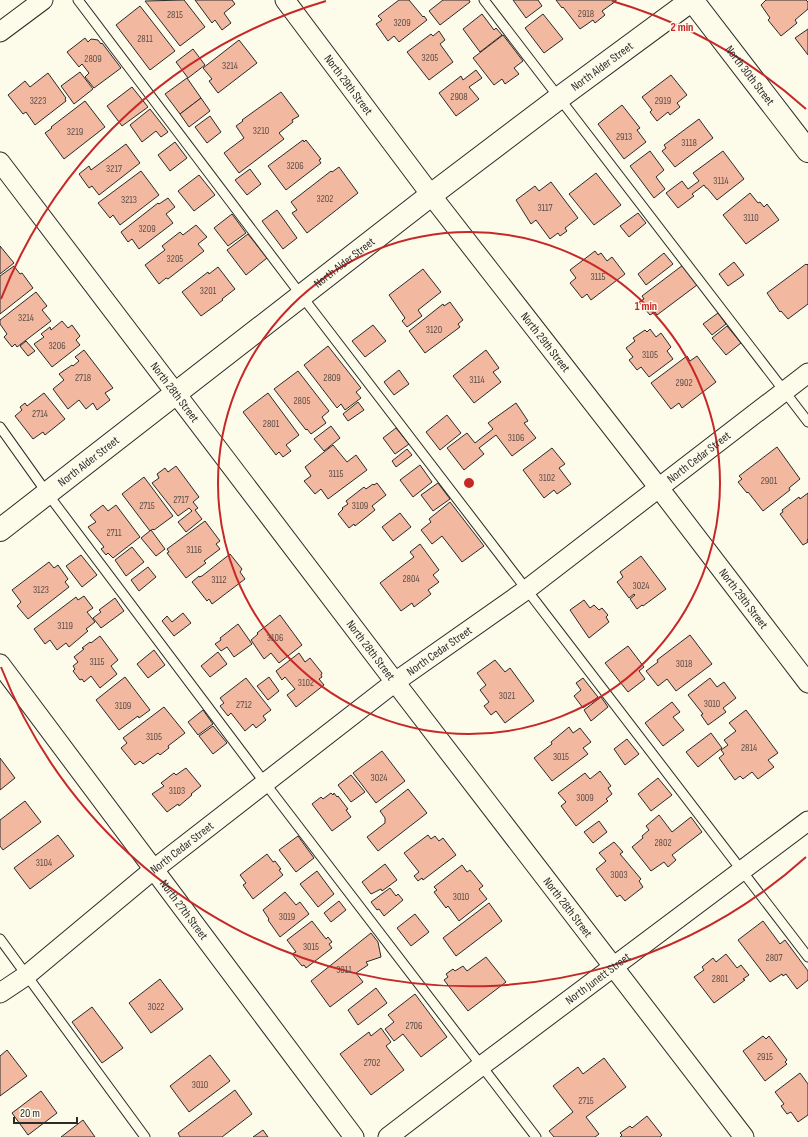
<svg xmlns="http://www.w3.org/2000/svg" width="808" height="1137" font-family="'Sofia Sans Condensed',sans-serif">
<rect width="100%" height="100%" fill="#fdfbea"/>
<!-- building -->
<g fill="#f2b8a0" stroke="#2b2b2b">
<polygon points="184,0 205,27 180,46 145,1"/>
<polygon points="195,0 232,0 235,4 224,13 231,23 222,30 215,20 212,23"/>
<polygon points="399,0 409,0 423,17 424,16 427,20 399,42 394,36 388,41 376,24 382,20 378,16"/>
<polygon points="443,0 469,0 470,2 440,25 429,11"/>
<polygon points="513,0 538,0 542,6 526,18"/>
<polygon points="556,0 616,0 616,1 602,11 605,15 595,23 593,20 580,29 563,7 562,8"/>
<polygon points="766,0 806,0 808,2 808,9 795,20 797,23 781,36 768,20 770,18 761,5"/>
<polygon points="140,6 175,51 150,70 116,25"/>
<polygon points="482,14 494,30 496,28 502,35 480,52 463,29"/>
<polygon points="543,14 563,39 544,53 525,28"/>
<polygon points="808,29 808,55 795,38"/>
<polygon points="439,31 445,40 440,44 453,62 429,80 407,52 431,34 433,36"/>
<polygon points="503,35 523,61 514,68 519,74 505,84 502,79 494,85 473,58"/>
<polygon points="85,38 88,42 91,39 98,40 101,44 102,43 121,68 94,88 85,77 89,73 82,64 79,67 67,52"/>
<polygon points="239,40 257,63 218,93 209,81 212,79 203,68"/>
<polygon points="193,49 205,65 188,78 176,62"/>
<polygon points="476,70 482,78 469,87 479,99 456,116 439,93 461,76 463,80"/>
<polygon points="80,72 93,89 74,104 61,86"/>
<polygon points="48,73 66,98 65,99 66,101 35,125 26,112 23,114 8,95 25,81 30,87"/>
<polygon points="671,75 687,95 677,103 680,107 670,115 668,112 657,121 650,112 652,110 642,97"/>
<polygon points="187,78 201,98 180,114 165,94"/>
<polygon points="132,87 148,107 122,126 107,106"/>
<polygon points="281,92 299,116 292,120 293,122 279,133 284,139 239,173 224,153 244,138 236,126 243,121 242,120"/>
<polygon points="201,98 210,111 189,127 180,114"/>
<polygon points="85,101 105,127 64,159 45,133 52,128 51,127"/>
<polygon points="622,105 640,128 637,130 646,142 624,159 598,124"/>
<polygon points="150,109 168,132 161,137 156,131 142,142 130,125"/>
<polygon points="210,116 221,132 207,143 195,127"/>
<polygon points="699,119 713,138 675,167 662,151 666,148 664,145"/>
<polygon points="303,140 304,142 306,140 321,159 319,160 321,163 286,190 268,166"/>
<polygon points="175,142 187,158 170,171 158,155"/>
<polygon points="126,144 140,163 99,195 92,186 89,188 79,174 89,166 91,170"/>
<polygon points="650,151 664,170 656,177 665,189 654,198 630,166"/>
<polygon points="723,151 744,179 717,200 707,188 706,188 704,185 692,194 694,196 678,208 666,193 682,181 688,189 699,181 693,173"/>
<polygon points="339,167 358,193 307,233 292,213 297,210 291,202 331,171 332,172"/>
<polygon points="250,169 261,184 247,195 235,180"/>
<polygon points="141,171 159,195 120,225 113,215 110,218 98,203"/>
<polygon points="596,173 621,205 594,225 569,194"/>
<polygon points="199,175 215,195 194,211 178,191"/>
<polygon points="551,182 578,218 565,228 567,231 560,236 558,233 550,239 536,220 531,224 516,200 535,186 539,191"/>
<polygon points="750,193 758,203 760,202 764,207 767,204 779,220 746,244 723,215"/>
<polygon points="168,198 175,207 166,214 173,223 139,249 132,239 128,242 121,232 158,203 159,204"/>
<polygon points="277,210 297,238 283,249 262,221"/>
<polygon points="638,213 646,223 629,237 620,226"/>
<polygon points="232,214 246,233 228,246 214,228"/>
<polygon points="196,225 207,237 198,244 204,251 168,279 166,278 159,284 145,265 165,250 162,246 180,232 183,235"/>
<polygon points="248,234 267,258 246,275 227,250"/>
<polygon points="0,246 14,263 0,274"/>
<polygon points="595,251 598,255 601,253 607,261 612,257 625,274 591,300 587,294 582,298 570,283 576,278 570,270"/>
<polygon points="664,253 673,264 646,285 638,274"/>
<polygon points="734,262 744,275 728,286 719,274"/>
<polygon points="806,264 807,265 808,264 808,304 788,319 781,311 780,312 767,293"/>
<polygon points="683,265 697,285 657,315 655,312 650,315 639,302 644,299 642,296"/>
<polygon points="14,266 20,274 22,273 33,288 0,314 0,276"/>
<polygon points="218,267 235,289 222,299 223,300 201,316 182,292 208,272 209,274"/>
<polygon points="423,269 441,292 418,310 422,316 407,327 402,321 405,318 389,295"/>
<polygon points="36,292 47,306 42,310 51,321 17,347 15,344 12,347 4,337 7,334 0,324 0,320"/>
<polygon points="450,302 463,320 458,324 460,327 425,353 409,331 443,304 444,306"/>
<polygon points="718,313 726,324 712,335 703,324"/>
<polygon points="62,321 68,328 72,325 80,336 76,340 80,345 52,367 34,344 44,337 41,334 50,327 51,330"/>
<polygon points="373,325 386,341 365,357 352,341"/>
<polygon points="727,326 741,343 726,355 712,338"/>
<polygon points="650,329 656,337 661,333 671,347 667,351 673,359 649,377 641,367 637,370 629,360 633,357 626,348 635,341 633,338 645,330 647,332"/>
<polygon points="26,341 35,351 28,356 20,346"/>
<polygon points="328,346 361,388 356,392 361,398 345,410 341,404 337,408 304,365"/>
<polygon points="84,350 113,388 105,393 110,400 97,410 93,403 86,409 79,400 68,409 53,389 64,380 59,374 72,365 73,366 79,361 75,357"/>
<polygon points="486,350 499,368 493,372 501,382 474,403 453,376"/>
<polygon points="687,356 690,361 697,356 716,382 682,408 679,403 671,409 651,383"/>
<polygon points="399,370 409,384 394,395 384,382"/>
<polygon points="298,371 329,411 322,417 326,423 311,434 307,429 306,430 274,389"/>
<polygon points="44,393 65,419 45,435 43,432 33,439 15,416 22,410 20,407 25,403 27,406"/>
<polygon points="268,393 299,435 286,445 291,451 283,457 279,452 276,455 243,412"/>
<polygon points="358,402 364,410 348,421 343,414"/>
<polygon points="516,403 528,421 524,423 536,438 512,456 496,435 479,448 484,454 464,470 447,448 467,433 475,443 493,429 488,423"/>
<polygon points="447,415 461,433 440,450 426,432"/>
<polygon points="331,426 340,438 324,451 314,439"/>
<polygon points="396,428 409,444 395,454 383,438"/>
<polygon points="333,445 347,462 356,455 367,470 328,499 321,489 315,494 304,481 311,476 305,467"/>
<polygon points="777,447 800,479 789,488 790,490 763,511 748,492 747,493 738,482 742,479 739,476"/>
<polygon points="552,448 565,464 559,468 571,484 557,494 554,490 544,498 523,470"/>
<polygon points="407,449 412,455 396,467 392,461"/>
<polygon points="420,465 432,482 413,497 400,480"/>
<polygon points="176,466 199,497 193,502 198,508 195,510 202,519 186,532 178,522 192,511 189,508 178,516 152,483 159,478 157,474 165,468 168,472"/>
<polygon points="144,477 173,516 154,530 153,529 150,531 122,494"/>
<polygon points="377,483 386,495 372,506 375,510 355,526 354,524 349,528 338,514 343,509 342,508 348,504 346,501 364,487 366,489 373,484 374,485"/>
<polygon points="438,483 450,499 433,511 421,495"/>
<polygon points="808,493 808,539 807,540 808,542 803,545 780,514 783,512 782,510 799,497 800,499"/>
<polygon points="450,502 484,546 462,562 442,536 432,544 421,530 431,522 429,519"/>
<polygon points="103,505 108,511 116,505 140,537 113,558 108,553 106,555 101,549 104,547 88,527 96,522 90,515"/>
<polygon points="400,513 411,527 393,541 382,527"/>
<polygon points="205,521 220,541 216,544 220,549 204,561 206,563 186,578 167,553 169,552 167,549"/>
<polygon points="151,530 165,549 156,556 141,538"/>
<polygon points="420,544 439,570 433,575 439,582 428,590 431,594 414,607 412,603 401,611 380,583 414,557 410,552"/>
<polygon points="132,547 144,562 126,576 115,560"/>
<polygon points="230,554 242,569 240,572 245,579 212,604 209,599 207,601 192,582 199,576 199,577 202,576"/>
<polygon points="81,555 97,575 82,587 66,566"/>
<polygon points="641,556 666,589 643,606 642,605 637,609 630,599 635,595 634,594 629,598 617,582 623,577 620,572"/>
<polygon points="49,562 54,568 58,565 68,579 65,582 69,587 28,619 17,606 21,602 12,590"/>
<polygon points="148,567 156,577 139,591 131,580"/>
<polygon points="84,596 93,608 87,612 95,622 86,629 88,631 69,647 66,643 57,650 50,640 45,644 34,629 76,597 78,600"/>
<polygon points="115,598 124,611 101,628 93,618 101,612 99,610"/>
<polygon points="584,600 590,608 594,605 599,610 602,608 608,615 606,617 609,622 589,638 570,610"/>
<polygon points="183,613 191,623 174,636 162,621 167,616 172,622"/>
<polygon points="280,615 302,645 279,663 271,653 264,659 251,640 258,634 257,633"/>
<polygon points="238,624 252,644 234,657 227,647 221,651 215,644 221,640 220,638"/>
<polygon points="690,635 712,664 676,691 667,679 658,686 646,671 658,662 657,660"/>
<polygon points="100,636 118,660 111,666 117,674 100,688 91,676 84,682 82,679 80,680 73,671 75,669 73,666 78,662 74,657 84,649 82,648 90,642 91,643"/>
<polygon points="628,646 644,667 639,671 645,679 628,692 605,663"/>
<polygon points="154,650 165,665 148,678 137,664"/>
<polygon points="218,652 227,664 210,677 201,666"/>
<polygon points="299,653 305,662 310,658 322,673 321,675 322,677 319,679 324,685 296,707 287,695 295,689 285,677 282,680 276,671"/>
<polygon points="495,660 505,672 510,668 534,701 505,723 496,711 491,715 484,706 489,702 480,690 486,685 477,673"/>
<polygon points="125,677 150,710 139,718 138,716 119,730 96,700"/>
<polygon points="269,677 279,691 268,700 257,686"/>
<polygon points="246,678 271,710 263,716 266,720 256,728 253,724 245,731 231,713 228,716 220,706 224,703 220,698"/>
<polygon points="583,678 598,697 583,708 574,696 581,690 576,683"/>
<polygon points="710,678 717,687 724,682 736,698 723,708 726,712 708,725 701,715 703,714 688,695"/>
<polygon points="601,697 608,707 591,721 584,710"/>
<polygon points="672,702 680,712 673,717 684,730 663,746 645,723"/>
<polygon points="164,707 185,733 168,746 169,748 160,755 158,753 143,764 140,761 135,765 121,748 127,743 123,738"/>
<polygon points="203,710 213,724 198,735 188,722"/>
<polygon points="746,710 778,753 768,760 774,767 758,779 752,772 743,779 740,776 735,780 719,758 724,754 721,750 728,745 724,740 736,731 729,723"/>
<polygon points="213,726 227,743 213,754 199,736"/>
<polygon points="569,727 573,733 580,728 591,742 583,748 588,754 552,781 534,758 552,744 551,742"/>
<polygon points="711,733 722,748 698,767 686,752"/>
<polygon points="627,739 639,754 625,765 614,749"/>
<polygon points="382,751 405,781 376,803 353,773"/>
<polygon points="0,758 15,778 0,790"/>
<polygon points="186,768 201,786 191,794 192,795 179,806 178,804 167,812 152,794 164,786 161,783 174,773 176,775"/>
<polygon points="600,771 611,786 608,788 612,794 606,799 608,801 576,826 561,806 566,802 558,793 585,773 590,779"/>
<polygon points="351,775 365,792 351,802 338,785"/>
<polygon points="658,778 672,795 651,811 638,794"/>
<polygon points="408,789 427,813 378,851 367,837 385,823 385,818 380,811"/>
<polygon points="331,793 333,795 334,793 337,797 338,796 348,809 346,810 351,817 332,831 312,804 321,797 323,799"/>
<polygon points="25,801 41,822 3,850 0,846 0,820"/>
<polygon points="659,815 672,832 691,817 702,832 672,855 676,860 668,867 664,862 651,871 632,847 643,838 642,836 649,830 646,826"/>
<polygon points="599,821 607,832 593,843 584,832"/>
<polygon points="58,835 74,856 30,889 14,868"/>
<polygon points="428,835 431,839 435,836 439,841 443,838 456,855 423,880 422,878 418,881 414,876 419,872 404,853"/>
<polygon points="298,836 314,858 296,872 279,850"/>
<polygon points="614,842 623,852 620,854 641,879 639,881 643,887 625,901 620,895 617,897 596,869 606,861 599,853"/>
<polygon points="267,854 273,862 275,861 281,869 279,870 283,875 253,899 243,885 246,883 240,875"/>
<polygon points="385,864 397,880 382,891 381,889 371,894 362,882"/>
<polygon points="462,865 467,872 470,870 483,886 479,889 487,899 459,921 448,906 446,908 434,892 437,890 434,887"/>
<polygon points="317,871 334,894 318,907 300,884"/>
<polygon points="390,888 396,896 398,894 403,900 384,916 379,909 377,910 371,902"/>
<polygon points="285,892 296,905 300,902 309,914 280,937 268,920 269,919 263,910"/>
<polygon points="339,901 346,910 331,922 324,913"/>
<polygon points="489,903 502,921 456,956 443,938"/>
<polygon points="415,914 429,932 411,946 397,928"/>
<polygon points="312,921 326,939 328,937 332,942 329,944 332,948 306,968 304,965 302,966 292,954 296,952 287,940"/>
<polygon points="763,921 780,944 785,940 808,971 808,980 797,989 786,974 783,976 782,974 770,982 738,940"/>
<polygon points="371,933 378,942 381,957 366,962 368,965 356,973 363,982 330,1007 311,981"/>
<polygon points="726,954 737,968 741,965 749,975 743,979 745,980 714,1003 694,977 704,970 702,967 713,958 716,962"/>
<polygon points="486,957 506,982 468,1011 444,980 448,977 446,974 453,969 455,971 463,966 467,971"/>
<polygon points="160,979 183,1009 151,1033 129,1003"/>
<polygon points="376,988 387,1003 358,1025 348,1010"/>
<polygon points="415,994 447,1037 421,1057 403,1034 394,1041 385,1029 394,1022 388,1015"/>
<polygon points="92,1007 123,1048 102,1063 72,1022"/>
<polygon points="381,1028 391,1042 386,1046 404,1070 371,1095 340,1054 369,1032 371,1036"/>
<polygon points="763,1036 766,1039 769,1036 787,1060 785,1062 787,1064 765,1081 743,1051"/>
<polygon points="7,1050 27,1076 0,1096 0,1056"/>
<polygon points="210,1055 230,1081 189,1112 170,1086"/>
<polygon points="604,1058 626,1087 586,1117 599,1134 595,1137 554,1137 549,1131 573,1112 553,1086 578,1067 583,1074"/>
<polygon points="800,1073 808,1084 808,1115 798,1122 791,1112 787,1114 781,1106 784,1104 775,1092"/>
<polygon points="235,1090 252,1114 222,1137 180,1137 178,1133"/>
<polygon points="41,1091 57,1113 28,1135 12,1113"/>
<polygon points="647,1116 662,1135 660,1137 620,1137 622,1135 620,1133 630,1126 632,1128"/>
<polygon points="83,1120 95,1137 61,1137"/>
<polygon points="263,1130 268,1137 253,1137"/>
</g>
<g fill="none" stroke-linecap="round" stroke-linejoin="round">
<!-- service casing -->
<g stroke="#2b2b2b" stroke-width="11">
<g id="service">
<polyline points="78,0 301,295 808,957"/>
<polyline points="484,0 808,422"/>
<polyline points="0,427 47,493 265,783 536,1137"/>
<polyline points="0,939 145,1137"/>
</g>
</g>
<!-- minor casing -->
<g stroke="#2b2b2b" stroke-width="21">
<g id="minor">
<path id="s1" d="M285,0L431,195L659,488L808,683"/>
<polyline points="0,32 43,0"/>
<path id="s2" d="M0,162L395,682L744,1137"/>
<path id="s3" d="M0,664L354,1137"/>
<path id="s4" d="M0,993L27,975L153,870L395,682L526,590L808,373"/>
<path id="s5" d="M388,1137L481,1066L808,821"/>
</g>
</g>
<!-- tertiary casing -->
<g stroke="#2b2b2b" stroke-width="24">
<g id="tertiary">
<path id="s6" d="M0,530L431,195L559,98L692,0"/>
</g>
</g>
<!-- secondary casing -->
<g stroke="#2b2b2b" stroke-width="24">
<g id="secondary">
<path id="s7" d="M692,0L808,151"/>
</g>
</g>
<!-- service -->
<use href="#service" stroke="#fdfbea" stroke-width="9"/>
<!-- minor -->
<use href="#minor" stroke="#fdfbea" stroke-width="19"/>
<!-- tertiary -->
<use href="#tertiary" stroke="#fdfbea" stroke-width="22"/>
<!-- secondary -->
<use href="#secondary" stroke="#fdfbea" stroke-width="22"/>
</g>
<!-- distance rings -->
<g fill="none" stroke="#c62828" stroke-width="2">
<circle cx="469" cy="483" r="251"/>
<path d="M806 857A503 503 0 0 1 1 667M1 299A503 503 0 0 1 326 1M612 1A503 503 0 0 1 806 109"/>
</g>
<g text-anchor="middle" stroke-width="3" stroke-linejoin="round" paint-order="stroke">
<!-- number labels -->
<g font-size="10" fill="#5d4e48">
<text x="586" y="17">2918</text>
<text x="175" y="18">2815</text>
<text x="402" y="26">3209</text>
<text x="145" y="42">2811</text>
<text x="430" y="61">3205</text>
<text x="93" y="62">2809</text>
<text x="230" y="69">3214</text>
<text x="459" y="100">2908</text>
<text x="38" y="104">3223</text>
<text x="663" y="104">2919</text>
<text x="261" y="134">3210</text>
<text x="75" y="135">3219</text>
<text x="624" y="140">2913</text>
<text x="689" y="146">3118</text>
<text x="295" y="169">3206</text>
<text x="114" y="172">3217</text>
<text x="721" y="184">3114</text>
<text x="325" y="202">3202</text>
<text x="129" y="203">3213</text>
<text x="545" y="211">3117</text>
<text x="751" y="221">3110</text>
<text x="147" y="232">3209</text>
<text x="175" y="262">3205</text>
<text x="598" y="280">3115</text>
<text x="208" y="294">3201</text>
<text x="26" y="321">3214</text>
<text x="434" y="333">3120</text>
<text x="57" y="349">3206</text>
<text x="650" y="358">3105</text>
<text x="83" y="381">2718</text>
<text x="332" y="381">2809</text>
<text x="477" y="383">3114</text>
<text x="684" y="386">2902</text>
<text x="302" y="404">2805</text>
<text x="40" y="417">2714</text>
<text x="271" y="427">2801</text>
<text x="516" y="441">3106</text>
<text x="336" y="477">3115</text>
<text x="547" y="481">3102</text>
<text x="769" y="484">2901</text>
<text x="181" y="503">2717</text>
<text x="147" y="509">2715</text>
<text x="360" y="509">3109</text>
<text x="114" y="536">2711</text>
<text x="194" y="553">3116</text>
<text x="411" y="582">2804</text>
<text x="219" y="583">3112</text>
<text x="641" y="589">3024</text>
<text x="41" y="593">3123</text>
<text x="65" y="629">3119</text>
<text x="275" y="641">3106</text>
<text x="97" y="665">3115</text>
<text x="684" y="667">3018</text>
<text x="306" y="686">3102</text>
<text x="507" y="699">3021</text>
<text x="712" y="707">3010</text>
<text x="244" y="708">2712</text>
<text x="123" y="709">3109</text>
<text x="154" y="740">3105</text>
<text x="749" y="751">2814</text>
<text x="561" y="760">3015</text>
<text x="379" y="781">3024</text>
<text x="177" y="794">3103</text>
<text x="585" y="801">3009</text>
<text x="663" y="846">2802</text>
<text x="44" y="866">3104</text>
<text x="619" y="878">3003</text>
<text x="461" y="900">3010</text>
<text x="287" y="920">3019</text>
<text x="311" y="950">3015</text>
<text x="774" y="961">2807</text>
<text x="344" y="973">3011</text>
<text x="720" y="982">2801</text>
<text x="156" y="1010">3022</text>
<text x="414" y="1029">2706</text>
<text x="765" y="1060">2915</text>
<text x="372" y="1066">2702</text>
<text x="200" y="1088">3010</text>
<text x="586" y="1104">2715</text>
</g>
<!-- street labels -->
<g font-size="12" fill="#2b2b2b" stroke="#fdfbea">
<text dy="4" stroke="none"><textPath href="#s6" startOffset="760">North Alder Street</textPath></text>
<text dy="4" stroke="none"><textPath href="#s7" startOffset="95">North 30th Street</textPath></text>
<text dy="4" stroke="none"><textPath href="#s1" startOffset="106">North 29th Street</textPath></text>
<text dy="4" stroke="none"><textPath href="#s6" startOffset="436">North Alder Street</textPath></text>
<text dy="4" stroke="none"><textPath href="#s1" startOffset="430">North 29th Street</textPath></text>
<text dy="4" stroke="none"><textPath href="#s2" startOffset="289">North 28th Street</textPath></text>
<text dy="4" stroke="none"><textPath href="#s4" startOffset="881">North Cedar Street</textPath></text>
<text dy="4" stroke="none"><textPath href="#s6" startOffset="112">North Alder Street</textPath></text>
<text dy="4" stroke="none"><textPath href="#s1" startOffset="754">North 29th Street</textPath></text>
<text dy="4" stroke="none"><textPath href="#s2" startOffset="613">North 28th Street</textPath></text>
<text dy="4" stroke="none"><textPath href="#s4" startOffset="557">North Cedar Street</textPath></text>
<text dy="4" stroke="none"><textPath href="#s4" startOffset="233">North Cedar Street</textPath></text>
<text dy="4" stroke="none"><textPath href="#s2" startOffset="937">North 28th Street</textPath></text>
<text dy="4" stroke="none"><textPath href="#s3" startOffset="307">North 27th Street</textPath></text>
<text dy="4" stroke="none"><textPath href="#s5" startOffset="263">North Junett Street</textPath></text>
</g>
</g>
<circle cx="469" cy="483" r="6" fill="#c62828" stroke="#fdfbea" stroke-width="2"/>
<g font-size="12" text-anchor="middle" font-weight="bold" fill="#c62828" stroke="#fdfbea" stroke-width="3" stroke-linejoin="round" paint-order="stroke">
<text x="682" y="31">2 min</text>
<text x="646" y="310">1 min</text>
</g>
<!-- scale -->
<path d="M14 1117v6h63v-6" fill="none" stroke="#2b2b2b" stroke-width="2"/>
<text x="20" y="1117" font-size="12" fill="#2b2b2b" stroke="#fdfbea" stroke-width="3" paint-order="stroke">20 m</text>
</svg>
